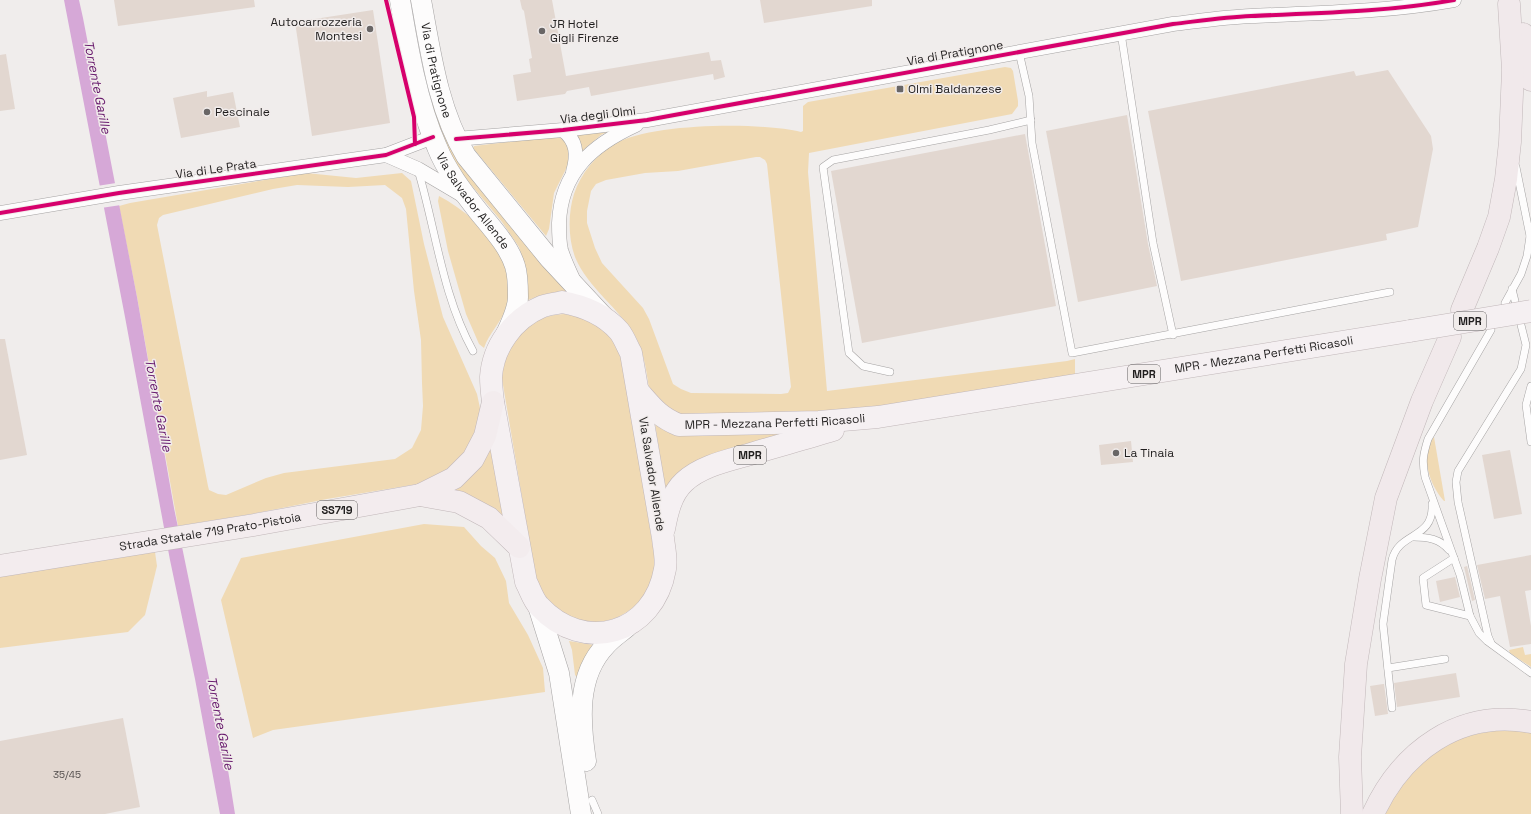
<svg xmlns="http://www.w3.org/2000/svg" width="1531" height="814" font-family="'Space Grotesk',sans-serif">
<rect width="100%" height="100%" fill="#f0edec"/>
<!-- green -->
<g fill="#f0dab4" fill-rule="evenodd">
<path d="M1005,67L1011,68L1013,71L1018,101V106L1012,114L809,153L808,172L827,391L1067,361L1075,359V374L830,414L681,419L650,395C647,376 645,353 635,336C619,308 588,288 575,257C568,238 568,213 574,194C581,173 596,155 615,144C650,123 761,122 801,132L803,131V106L808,102ZM756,157H760L765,160L767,164L791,387L788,393L781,394L691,393L681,389L673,384L649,319L643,308L602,263L595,248L587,223V211L591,191L596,184L606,180L645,173L678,171Z"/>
<polygon points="434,102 516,231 566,291 564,293 542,295 528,300 527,300 526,271 519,247 502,222 463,175 447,150 431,103"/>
<polygon points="611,130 601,135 582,151 576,133"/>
<polygon points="561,136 568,145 570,161 554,193 549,229 546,236 473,148 474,146"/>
<path d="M306,173L356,178L402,173L411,181L424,244L443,317L477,394L481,413L470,448L450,471L424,483L327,499L252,514L178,526L137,297L119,206L130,203ZM297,185L348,187L385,185L402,198L406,209L414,291L421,340L422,383L423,406L421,430L412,448L395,459L284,473L266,478L226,495L218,494L209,490L208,486L157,225L159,218L163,215L273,189Z"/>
<path d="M439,196C477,216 522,260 506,308C501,323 489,333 484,348L479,344L466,314L448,251L438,201Z"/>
<path d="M564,314C582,315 600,323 611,337C615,342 618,348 621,353L654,553C655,565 655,578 649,589C631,620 589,634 560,611C556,608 551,605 548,601C543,595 540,586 536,580L502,379C502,342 528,316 564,314Z"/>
<polygon points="654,417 822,426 665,489"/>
<path d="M1434,437L1445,501H1444C1430,486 1419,455 1434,437Z"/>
<polygon points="491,443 504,518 445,490"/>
<polygon points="424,524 464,527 481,546 495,558 506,581 509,603 528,635 543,668 545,692 273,730 253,738 221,600 241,558"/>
<polygon points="155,552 157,566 145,615 128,632 0,648 0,575"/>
<polygon points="569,641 594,645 581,666 577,677 575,675 572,650"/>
<polygon points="1523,647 1525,655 1531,654 1531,667 1510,653 1509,650"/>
<polygon points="1502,729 1531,732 1531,814 1383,814 1389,801 1428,755 1462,737"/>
</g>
<!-- water -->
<polygon fill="#d6a8d7" points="64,0 79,0 83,18 137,297 174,508 228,770 235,814 220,814 195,679 170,560 125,317"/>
<!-- pier -->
<polygon fill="#f0edec" points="116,183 121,205 101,208 97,186"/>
<!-- building -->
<g fill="#e2d7d0">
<polygon points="114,0 254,0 255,7 118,26"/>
<polygon points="520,0 552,0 566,76 709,52 711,61 721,60 725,77 714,80 713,74 591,96 589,87 567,91 565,94 517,101 513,75 531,72 529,59 532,58 524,11 522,9"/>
<polygon points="760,0 872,0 872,6 764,23"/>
<polygon points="373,10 390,123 312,136 295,22"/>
<polygon points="6,54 15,109 0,111 0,55"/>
<polygon points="1388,70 1431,136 1433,149 1418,227 1386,234 1387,240 1181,281 1148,111 1354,71 1356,76"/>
<polygon points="207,91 207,97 233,92 240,127 181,138 173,98"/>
<polygon points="1127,115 1148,244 1157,286 1078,302 1046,131"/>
<polygon points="1025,134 1056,306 862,343 831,171"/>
<polygon points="0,339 5,339 27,455 0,460"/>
<polygon points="1131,441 1133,462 1101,465 1099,445"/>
<polygon points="1510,450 1522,514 1494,519 1482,455"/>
<polygon points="1531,555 1531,590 1525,591 1531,626 1531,644 1510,647 1500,596 1485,599 1477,565"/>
<polygon points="1467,566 1475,600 1472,601 1464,567"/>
<polygon points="1455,577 1460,597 1440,602 1436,581"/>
<polygon points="1456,673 1460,697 1397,707 1394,683"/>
<polygon points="1383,684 1384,684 1388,714 1375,716 1370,686"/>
<polygon points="123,718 140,807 105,814 0,814 0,741"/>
</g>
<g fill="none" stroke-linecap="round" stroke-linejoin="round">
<!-- service casing -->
<g stroke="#a5a3a3" stroke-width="8">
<g id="service">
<polyline points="1121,33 1153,243 1173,335"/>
<polyline points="1019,52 1029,96 1032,143 1072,353 1390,292"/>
<polyline points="1516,167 1531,241"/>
<path d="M418,170C436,230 442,295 473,351"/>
<polyline points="1512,289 1515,301"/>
<polyline points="1505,303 1521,274 1527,256 1530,236"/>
<path d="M1491,330L1428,439C1423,455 1422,461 1425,477L1460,575L1470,616L1479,633L1487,641L1531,673"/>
<polyline points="890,372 863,366 849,353 823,167 833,160 989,130 1031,120"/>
<polyline points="1531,386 1526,405 1531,442"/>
<path d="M1414,537C1428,537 1440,539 1449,550"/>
<polyline points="1454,558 1423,578 1426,605 1470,616"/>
<polyline points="1491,643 1488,636 1458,502 1456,482 1458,471 1521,369 1526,345 1521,325"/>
<polyline points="1388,668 1445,659"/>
<path d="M1392,708L1383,624L1392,560C1399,531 1434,540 1432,504"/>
<polyline points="592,800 598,814"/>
</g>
</g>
<!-- minor casing -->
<g stroke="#a5a3a3" stroke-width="15">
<g id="minor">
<path d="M563,130C577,141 578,155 573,172"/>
<path d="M456,139L563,130L647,120L1173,24C1199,21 1225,17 1251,16C1319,13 1387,12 1454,0"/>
<polyline points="386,155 418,169 462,195"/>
<polyline points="0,213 119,193 386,155 433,137"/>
<path d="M573,279C569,270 564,260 561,250C559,242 559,231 559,223C561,172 592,145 636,125"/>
</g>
</g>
<!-- secondary casing -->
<g stroke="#a5a3a3" stroke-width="21">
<g id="secondary">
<path id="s1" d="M400,0C408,48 417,102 437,147C446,170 463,192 478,211C491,227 509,246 515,266C518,275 518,288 518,297C518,309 511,323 506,334"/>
<path id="s2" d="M421,0C431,54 438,109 466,156L549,258L603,316"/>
<polyline points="538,606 559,673 581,814"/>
<path d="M586,761C580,722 576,676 606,645C612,638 620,633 627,627"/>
</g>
</g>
<!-- primary casing -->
<g stroke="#c1b7b9" stroke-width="23">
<g id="primary">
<path d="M562,302C584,306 604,314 619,331C624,337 627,346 631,353L663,538C664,548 667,560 665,569C654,634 584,655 539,606C533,600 530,589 526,582L493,402C492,394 491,385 491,377C493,347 513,319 541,307C547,304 555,304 562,302Z"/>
<path id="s3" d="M638,391C652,407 659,417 679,425L819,422L878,417L1410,331"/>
<path d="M664,529C667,513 671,494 684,482C702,465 731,460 754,453C781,445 807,438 833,430"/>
</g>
</g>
<!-- trunk casing -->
<g stroke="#c1b7b9" stroke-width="23">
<g id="trunk">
<polyline points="420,495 459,502 489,518 519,547"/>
<path id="s4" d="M0,566L254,525L420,495L454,478L473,459L485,436L493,402"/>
</g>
</g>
<!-- motorway casing -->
<g stroke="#c1b7b9" stroke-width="23">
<g id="motorway">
<polyline points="1523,34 1531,80"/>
<polyline points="1462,310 1488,248 1499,217 1506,179 1510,142 1513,70 1509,4"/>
<polyline points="1352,814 1350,757 1356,664 1370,579 1386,498 1422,401 1450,337"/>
<path d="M1373,814C1402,751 1459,709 1531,722"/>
</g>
</g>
<!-- service -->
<use href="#service" stroke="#fdfcfc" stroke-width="7"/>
<!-- minor -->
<use href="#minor" stroke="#fdfcfc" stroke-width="14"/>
<!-- secondary -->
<use href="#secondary" stroke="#fdfcfc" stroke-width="20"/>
<!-- primary -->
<use href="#primary" stroke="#f5f0f2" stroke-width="22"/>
<!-- trunk -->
<use href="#trunk" stroke="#f3ecee" stroke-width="22"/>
<!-- motorway -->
<use href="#motorway" stroke="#f1e9eb" stroke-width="22"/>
<!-- primary-bridge casing -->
<g stroke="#c1b7b9" stroke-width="23" stroke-linecap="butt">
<polyline id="primary-bridge" points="1410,331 1531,311"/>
</g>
<!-- primary-bridge -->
<use href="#primary-bridge" stroke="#f5f0f2" stroke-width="22"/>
<!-- cycleway casing -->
<g stroke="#f1eceb" stroke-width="6">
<g id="cycleway">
<polyline points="386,0 414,117 415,144"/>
<path d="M456,139L563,130L647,120L1173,24C1199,21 1225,17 1251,16C1319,13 1387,12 1454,0"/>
<polyline points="0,213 119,193 386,155 433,137"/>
</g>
</g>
<!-- cycleway -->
<use href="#cycleway" stroke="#d6006c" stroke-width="4"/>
</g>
<!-- markers -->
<g fill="#696666" stroke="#f1eceb" stroke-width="1.5">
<circle cx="370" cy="29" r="4"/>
<circle cx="542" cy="31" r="4"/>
<rect x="896" y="85" width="8" height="8" rx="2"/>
<circle cx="207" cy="112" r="4"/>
<circle cx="1116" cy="453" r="4"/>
</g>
<g text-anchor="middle" stroke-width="3" stroke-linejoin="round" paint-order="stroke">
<!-- number labels -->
<g font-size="10" fill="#524d4c">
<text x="67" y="778">35/45</text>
</g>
<!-- shield labels -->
<g fill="#f1eceb" stroke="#5f5c5c" stroke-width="1">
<rect x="1454" y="312" width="32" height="18" rx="3"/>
<rect x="1128" y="365" width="32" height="18" rx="3"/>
<rect x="734" y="446" width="32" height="18" rx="3"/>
<rect x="317" y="501" width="40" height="18" rx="3"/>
</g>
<g font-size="11" font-weight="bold" fill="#201e1e">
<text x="1470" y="325">MPR</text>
<text x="1144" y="378">MPR</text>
<text x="750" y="459">MPR</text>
<text x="337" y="514">SS719</text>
</g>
<!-- poi labels -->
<g font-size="12" fill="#201e1e" stroke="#f1eceb" text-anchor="start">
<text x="362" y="26" text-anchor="end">Autocarrozzeria<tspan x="362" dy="14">Montesi</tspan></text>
<text x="550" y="28">JR Hotel<tspan x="550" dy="14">Gigli Firenze</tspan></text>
<text x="908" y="93">Olmi Baldanzese</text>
<text x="215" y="116">Pescinale</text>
<text x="1124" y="457">La Tinaia</text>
</g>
<!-- street labels -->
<g font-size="12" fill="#201e1e" stroke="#f1eceb">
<text transform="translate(955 53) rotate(-10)" y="4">Via di Pratignone</text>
<text dy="4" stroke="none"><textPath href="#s2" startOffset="72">Via di Pratignone</textPath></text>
<text transform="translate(598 115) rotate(-7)" y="4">Via degli Olmi</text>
<text transform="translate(216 169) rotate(-8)" y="4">Via di Le Prata</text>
<text dy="4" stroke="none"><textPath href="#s1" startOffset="217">Via Salvador Allende</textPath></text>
<text dy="4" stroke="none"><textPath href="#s3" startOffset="644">MPR - Mezzana Perfetti Ricasoli</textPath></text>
<text dy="4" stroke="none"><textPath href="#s3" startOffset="150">MPR - Mezzana Perfetti Ricasoli</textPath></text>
<text transform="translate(652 474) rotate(81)" y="4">Via Salvador Allende</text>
<text dy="4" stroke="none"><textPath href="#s4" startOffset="213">Strada Statale 719 Prato-Pistoia</textPath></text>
</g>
<!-- water labels -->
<g font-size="13" font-style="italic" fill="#66186c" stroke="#f1eceb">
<text transform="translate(98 87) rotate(79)" y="5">Torrente Garille</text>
<text transform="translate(159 405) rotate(79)" y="5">Torrente Garille</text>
<text transform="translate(221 723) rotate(79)" y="5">Torrente Garille</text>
</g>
</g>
</svg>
